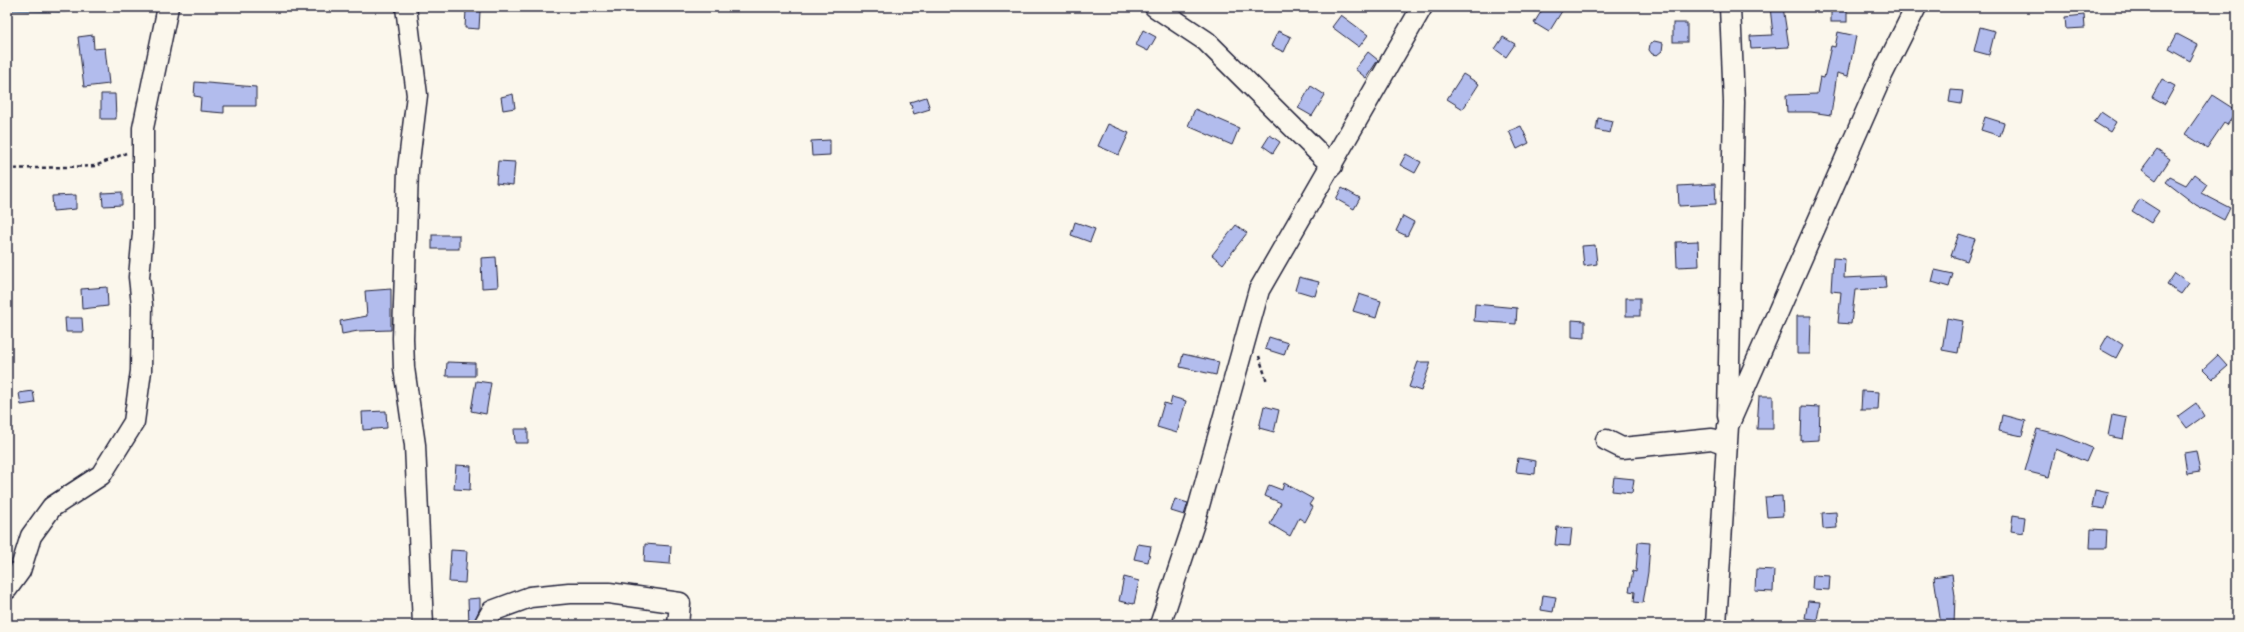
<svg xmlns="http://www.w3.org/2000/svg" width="2244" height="632" font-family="'Architects Daughter',sans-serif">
<rect width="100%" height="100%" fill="#fbf7ec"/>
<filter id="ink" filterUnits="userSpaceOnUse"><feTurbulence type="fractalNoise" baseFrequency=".025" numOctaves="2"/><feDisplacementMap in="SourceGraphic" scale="8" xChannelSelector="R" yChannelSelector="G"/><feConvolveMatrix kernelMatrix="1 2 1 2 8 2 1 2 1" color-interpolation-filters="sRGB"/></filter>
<g filter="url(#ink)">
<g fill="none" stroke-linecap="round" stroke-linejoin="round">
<!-- stream -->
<polyline stroke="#6b8aae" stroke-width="5" points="7,8 64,10 83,7"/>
</g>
<!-- building -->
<g fill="#b2bced" stroke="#22223b">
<polygon points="1544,7 1555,7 1562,11 1549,32 1534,23"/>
<polygon points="1770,7 1783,7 1789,47 1751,49 1750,36 1773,35"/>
<rect x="1831" y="7" width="16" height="15"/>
<polygon points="466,10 480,11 479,29 465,28"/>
<polygon points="1341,15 1368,35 1359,47 1332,27"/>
<polygon points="2084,15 2085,28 2066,29 2065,17"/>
<rect x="1673" y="23" width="14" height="19"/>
<polygon points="1980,27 1995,31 1989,55 1974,51"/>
<polygon points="1143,30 1156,37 1148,51 1136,45"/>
<polygon points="1278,31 1291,37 1284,52 1271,46"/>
<polygon points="1838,32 1856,36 1848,76 1837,73 1831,115 1811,112 1787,112 1786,95 1817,94 1820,77 1824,78 1831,46 1835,47"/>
<polygon points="2177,34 2198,45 2190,61 2169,49"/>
<polygon points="93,35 94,49 105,48 109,84 84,87 78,37"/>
<polygon points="1503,37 1515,44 1506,57 1495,49"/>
<polygon points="1654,41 1663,43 1662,51 1657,55 1652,54 1649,50 1650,44"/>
<polygon points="1368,52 1378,60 1366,78 1355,69"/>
<polygon points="1463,74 1479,84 1463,109 1447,99"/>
<polygon points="2162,79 2175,86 2165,104 2152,97"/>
<polygon points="195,82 256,87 256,106 224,106 224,113 200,111 201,97 194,96"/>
<polygon points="1311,86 1325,95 1312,116 1298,108"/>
<polygon points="1951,90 1963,91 1961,104 1949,102"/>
<polygon points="101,94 115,94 116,119 101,119"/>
<polygon points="513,94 515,108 503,110 501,97"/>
<polygon points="2212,95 2237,111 2227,125 2224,123 2207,148 2185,134"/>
<polygon points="926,97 930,109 914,114 910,102"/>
<polygon points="1195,109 1239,128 1232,145 1188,126"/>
<polygon points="2101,112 2116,122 2110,132 2094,122"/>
<polygon points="1985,117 2004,123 2000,136 1981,130"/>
<polygon points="1598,118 1613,121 1610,133 1596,130"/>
<polygon points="1108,124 1129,133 1119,155 1098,146"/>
<polygon points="1521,126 1529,143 1517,149 1509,131"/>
<polygon points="1270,135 1280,142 1273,153 1263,146"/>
<polygon points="830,140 830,155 812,156 811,141"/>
<polygon points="2157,150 2170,159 2156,180 2142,170"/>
<polygon points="1406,154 1421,162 1415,173 1400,165"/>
<polygon points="498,161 515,162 513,185 496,183"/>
<polygon points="2194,174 2207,184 2201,193 2230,208 2224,220 2196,205 2166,182 2170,177 2186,185"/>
<polygon points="1715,184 1716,204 1679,206 1678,186"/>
<polygon points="1342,188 1360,198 1354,209 1336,199"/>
<polygon points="122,192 122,205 103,206 102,193"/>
<polygon points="76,195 76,209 53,211 52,196"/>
<polygon points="2140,199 2159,211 2151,223 2132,211"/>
<polygon points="1403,216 1414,222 1407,236 1396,231"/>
<polygon points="1075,222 1095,229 1090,242 1071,235"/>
<polygon points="1236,225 1247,233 1223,264 1212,255"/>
<polygon points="1959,234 1975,239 1967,261 1951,256"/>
<rect x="432" y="235" width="27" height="14"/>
<polygon points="1698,241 1699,266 1677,267 1676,242"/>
<polygon points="1595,245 1597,264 1584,266 1582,246"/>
<polygon points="496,257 498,287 482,288 481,258"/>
<polygon points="1833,258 1845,259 1844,278 1885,276 1886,288 1855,290 1851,324 1838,323 1841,292 1831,291"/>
<polygon points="1935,270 1953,274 1949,287 1932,282"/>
<polygon points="2175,273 2189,283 2181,294 2167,285"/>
<polygon points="1299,277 1319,282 1315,296 1295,290"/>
<polygon points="107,287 108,306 82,309 81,289"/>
<polygon points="391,289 391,330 358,331 342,334 340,321 367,316 365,291"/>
<polygon points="1359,294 1381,301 1376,318 1353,311"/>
<rect x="1626" y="298" width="14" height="18"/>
<polygon points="1475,304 1517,308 1516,324 1474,321"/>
<polygon points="1797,316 1811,316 1810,354 1797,354"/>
<polygon points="65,318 82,318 83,332 66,332"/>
<polygon points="1947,318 1963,321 1958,353 1942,350"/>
<polygon points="1572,320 1585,321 1585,338 1572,337"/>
<polygon points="2108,335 2123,345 2116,358 2100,349"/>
<polygon points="1269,337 1288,343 1284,355 1265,349"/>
<polygon points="1183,354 1219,362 1216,375 1180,367"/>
<polygon points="2218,355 2228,366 2213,379 2203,369"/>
<polygon points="447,362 475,363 475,376 446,376"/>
<polygon points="1418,362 1431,362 1421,391 1409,387"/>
<polygon points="476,381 491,383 486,414 471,411"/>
<polygon points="33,391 35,403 21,405 19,393"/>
<polygon points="1862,391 1879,392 1878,410 1861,410"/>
<polygon points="1759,396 1773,396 1773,429 1757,429"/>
<polygon points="1172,397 1186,401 1177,433 1157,427 1164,403 1170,405"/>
<polygon points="2196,403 2204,416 2187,428 2178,416"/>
<polygon points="1264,406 1279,410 1274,432 1259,428"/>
<polygon points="1802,406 1820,407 1819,440 1801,441"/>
<polygon points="386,411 387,428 363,430 362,412"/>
<polygon points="2002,415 2026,421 2022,436 1999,431"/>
<polygon points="2112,415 2127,418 2123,439 2108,436"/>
<polygon points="514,429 528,429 528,443 515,443"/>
<polygon points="2037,429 2064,436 2092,448 2086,462 2056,449 2049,477 2025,471"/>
<polygon points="2196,451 2200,472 2187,474 2184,453"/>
<polygon points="1518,458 1536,461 1535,474 1516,472"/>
<polygon points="456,465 471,466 470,490 454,489"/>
<polygon points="1614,477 1634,479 1632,493 1612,491"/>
<polygon points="1284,483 1313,499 1309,505 1313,507 1305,522 1299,518 1290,536 1270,524 1281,503 1265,496 1269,485 1282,490"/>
<polygon points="2095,490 2109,493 2105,509 2092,507"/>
<polygon points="1782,496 1783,516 1767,517 1765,497"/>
<polygon points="1175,499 1188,503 1184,515 1171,511"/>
<polygon points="1836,512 1837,528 1823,529 1822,513"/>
<polygon points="2013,515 2025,517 2023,533 2011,531"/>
<polygon points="1557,527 1572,528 1570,546 1555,545"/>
<polygon points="2091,529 2107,530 2106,548 2090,548"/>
<polygon points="1638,542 1650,543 1648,572 1643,603 1634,602 1635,592 1629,591 1633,571 1636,572"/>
<polygon points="645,544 671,546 670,564 644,562"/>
<polygon points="1138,544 1151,546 1148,562 1134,559"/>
<polygon points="451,550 467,551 465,583 449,582"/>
<polygon points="1756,569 1774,570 1773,592 1755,591"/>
<polygon points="1952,574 1955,596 1954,625 1941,625 1934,577"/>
<polygon points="1813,575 1830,576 1829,590 1812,589"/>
<polygon points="1124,577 1139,581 1134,604 1119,601"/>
<polygon points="1543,595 1556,597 1553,612 1541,610"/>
<polygon points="480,598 480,608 473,624 469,624 468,599"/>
<polygon points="1808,601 1820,602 1817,620 1805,618"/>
</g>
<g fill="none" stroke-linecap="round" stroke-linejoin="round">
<!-- minor casing -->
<g stroke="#22223b" stroke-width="23">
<g id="minor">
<polyline points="406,7 417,95 408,169 403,338 404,368 415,445 423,625"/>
<polyline points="1155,7 1206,41 1332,166"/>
<polyline points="1728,416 1734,102 1730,7"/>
<polyline points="1606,440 1622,448 1712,439 1726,444"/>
<polyline points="7,589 20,571 31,536 52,507 101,475 134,422 141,371 142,305 139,277 143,233 143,128 168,7"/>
<polyline points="484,625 492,611 530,597 569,593 609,593 680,603 678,625"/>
<polyline points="1160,625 1195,520 1259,290 1422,7"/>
<polyline points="1716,625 1728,426 1883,73 1916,7"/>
</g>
</g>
<!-- path -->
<g stroke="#22223b" stroke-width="2.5" stroke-dasharray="4 3" stroke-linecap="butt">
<polyline points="7,169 95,166 126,153"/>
<polyline points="1259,356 1267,382"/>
</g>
<!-- minor -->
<use href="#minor" stroke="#fbf7ec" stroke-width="20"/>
</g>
</g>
<!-- margin -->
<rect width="2244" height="632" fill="none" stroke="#fbf7ec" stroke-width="24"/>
<rect x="12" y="12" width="2220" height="608" fill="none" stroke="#22223b" stroke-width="1.5" filter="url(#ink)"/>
</svg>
